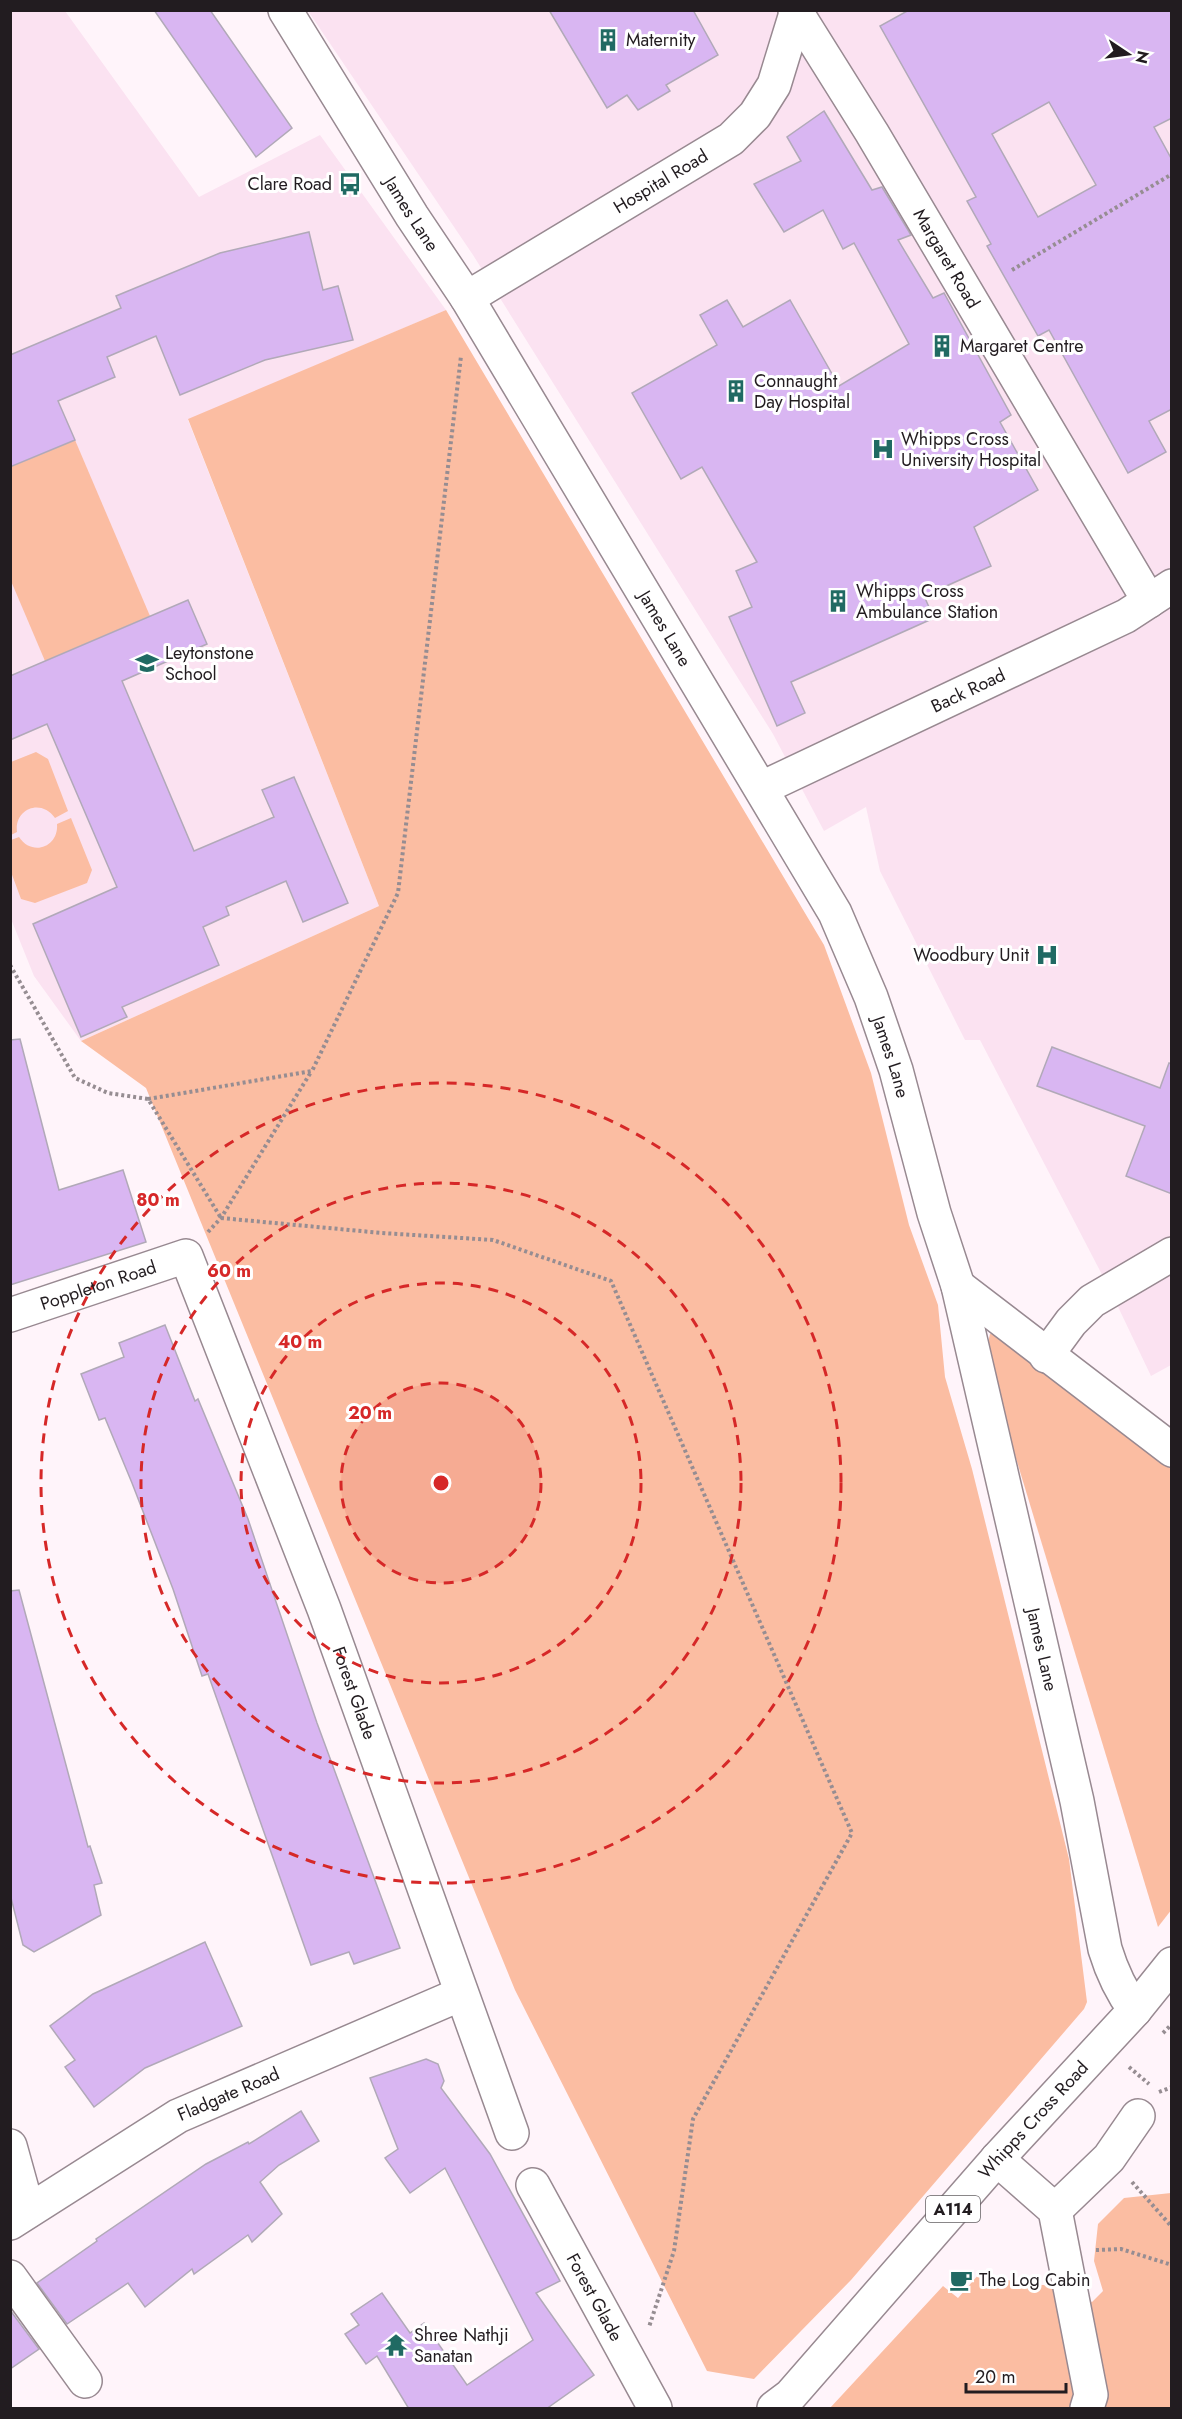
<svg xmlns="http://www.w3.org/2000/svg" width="1182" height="2419" font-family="Jost,sans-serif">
<rect width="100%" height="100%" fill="#fff4fa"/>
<!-- built -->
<g fill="#fbe2f1">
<polygon points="10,11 65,11 199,197 320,135 446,310 188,420 379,906 81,1041 34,976 11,919"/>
<polygon points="308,11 1171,11 1171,1365 1151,1376 1110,1290 980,1040 965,1040 880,871 866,807 824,831 773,734 473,255"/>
</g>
<!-- green -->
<g fill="#fbbda2">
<polygon points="446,310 824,945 871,1073 909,1225 938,1305 945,1377 972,1469 1069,1859 1087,2002 1084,2009 851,2280 754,2379 707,2371 515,1990 146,1088 81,1041 379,906 188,419"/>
<polygon points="75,440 150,616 45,661 11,581 10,467"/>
<path d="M36,752L48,759L68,811L55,818C41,798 14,809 17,832L11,835V762Z"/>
<path d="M71,818L92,870L87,883L35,903L21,899L11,872V840L19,837C32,857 59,847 57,824Z"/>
<polygon points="990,1334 1003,1335 1171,1464 1172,1909 1158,1927 985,1356"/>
<polygon points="1171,2193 1171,2408 830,2408 943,2286 958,2298 979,2274 1026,2284 1060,2286 1092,2302 1103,2291 1094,2261 1098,2224 1124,2198"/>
</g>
<!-- building -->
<g fill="#d9b6f2" stroke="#b1a9b8" stroke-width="1.5" fill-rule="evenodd">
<polygon points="154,10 210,10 292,128 256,157"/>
<polygon points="549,10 693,10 718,55 666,85 670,91 638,110 627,95 607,108"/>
<path d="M909,10H1172V118L1154,127L1172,160V409L1149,421L1166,452L1128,473L1049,330L1038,336L987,246L991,244L967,201L976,197L880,26ZM1049,102L1096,185L1038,217L992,134Z"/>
<polygon points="824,111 872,190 882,187 911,235 898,240 933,298 944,293 1011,415 1000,422 1038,490 974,527 991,566 924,596 934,618 791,682 805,713 777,726 729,617 752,607 736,571 757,562 702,467 681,479 632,393 717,345 700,315 727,300 743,327 790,300 839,386 909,344 854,243 843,249 823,210 784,232 754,184 801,161 787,137"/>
<polygon points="309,232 323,290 338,286 353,340 265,360 180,395 156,336 107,357 115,377 58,401 75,440 10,467 10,355 121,308 116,296 220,253"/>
<polygon points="188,600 207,644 122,681 194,851 274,817 262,790 294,777 348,903 303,922 286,881 226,907 229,915 203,927 219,965 122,1007 127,1017 81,1037 33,924 117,887 47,724 10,740 10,676"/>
<polygon points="20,1039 59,1190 123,1170 146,1242 10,1285 10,1040"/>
<polygon points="1052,1047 1160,1088 1169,1063 1172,1064 1172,1194 1126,1176 1145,1126 1037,1086"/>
<polygon points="165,1325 195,1401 198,1399 248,1519 317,1723 400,1948 354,1964 349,1952 311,1965 208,1674 202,1676 173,1589 132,1483 105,1418 99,1420 81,1374 124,1357 119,1343"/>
<polygon points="19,1590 88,1847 90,1846 102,1883 94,1885 101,1915 34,1952 23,1945 10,1894 10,1591"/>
<polygon points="205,1942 242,2026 145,2068 94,2107 65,2067 75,2060 50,2026 93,1994"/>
<polygon points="426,2059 438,2064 444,2081 441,2088 490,2154 560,2281 536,2293 594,2375 546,2409 409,2409 377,2356 366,2364 345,2334 359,2325 351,2314 382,2293 410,2333 424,2323 467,2385 533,2340 445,2168 410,2193 385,2158 398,2149 370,2078"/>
<polygon points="301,2111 319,2141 279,2165 260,2182 282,2214 252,2242 248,2235 194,2274 192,2269 145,2307 128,2283 67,2324 37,2283 97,2241 96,2239 206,2164 248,2142 249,2144"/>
<polygon points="10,2310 39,2349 10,2369"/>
</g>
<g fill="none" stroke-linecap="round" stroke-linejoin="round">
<!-- minor casing -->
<g stroke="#988991" stroke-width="36">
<g id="minor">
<path id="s1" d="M285,10L412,216L467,298L835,913L871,997L896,1070L934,1213L958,1286L1077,1801L1105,1949C1112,1972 1120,1990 1135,2010"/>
<path id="s2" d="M795,10L872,133L1149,601"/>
<path id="s3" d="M467,298L731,139L755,115L774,85L797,10"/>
<path id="s4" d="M762,788L1126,616L1172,586"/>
<polyline points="958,1286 1172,1450"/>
<path id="s5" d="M10,1315L186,1256L324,1609L512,2133"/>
<polyline points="1046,1356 1071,1322 1092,1301 1172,1254"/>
<polyline points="10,2146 28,2211"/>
<polyline points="997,2159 1055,2210 1091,2395 1087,2408"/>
<path id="s6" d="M533,2185L655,2408"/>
<polyline points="1055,2210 1109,2158 1138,2116"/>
<path id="s7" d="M10,2223L178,2116L461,1994"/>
<polyline points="10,2277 85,2381"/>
</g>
</g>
<!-- major casing -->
<g stroke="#988991" stroke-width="36">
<g id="major">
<path id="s8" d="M774,2408L790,2396L997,2159L1135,2010L1172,1964"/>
</g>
</g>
<!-- path -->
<g stroke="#968d92" stroke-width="4" stroke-dasharray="3 3" stroke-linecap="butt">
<polyline points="1012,270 1172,174"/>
<polyline points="10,965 75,1078 108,1093 148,1099 221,1218"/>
<polyline points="148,1099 312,1071 398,893 461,356"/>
<polyline points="221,1218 382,1233 493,1240 611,1281 852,1833 693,2119 674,2251 649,2327"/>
<polyline points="208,1232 221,1218 311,1072"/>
<polyline points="1163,2033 1172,2024"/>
<polyline points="1129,2067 1149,2084"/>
<polyline points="1159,2092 1172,2087"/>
<polyline points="1132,2182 1172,2227"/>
<polyline points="1096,2250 1121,2249 1172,2265"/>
</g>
<!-- minor -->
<use href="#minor" stroke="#fff" stroke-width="33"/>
<!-- major -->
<use href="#major" stroke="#fff" stroke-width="33"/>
</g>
<!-- distance rings -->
<circle cx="441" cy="1483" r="100" fill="#d62828" fill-opacity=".12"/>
<g fill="none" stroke="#d62828" stroke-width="3" stroke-dasharray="10 8">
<circle cx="441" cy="1483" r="100"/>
<circle cx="441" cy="1483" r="200"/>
<circle cx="441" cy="1483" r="300"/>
<circle cx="441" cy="1483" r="400"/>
</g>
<!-- icons -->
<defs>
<g id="building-bare" transform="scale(1.8)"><path d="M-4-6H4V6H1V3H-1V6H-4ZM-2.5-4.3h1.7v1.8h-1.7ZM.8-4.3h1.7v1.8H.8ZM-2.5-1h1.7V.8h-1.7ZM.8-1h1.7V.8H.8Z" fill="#206a63" stroke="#fff" stroke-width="2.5" paint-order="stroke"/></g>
<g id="bus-bare" transform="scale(1.8)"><path d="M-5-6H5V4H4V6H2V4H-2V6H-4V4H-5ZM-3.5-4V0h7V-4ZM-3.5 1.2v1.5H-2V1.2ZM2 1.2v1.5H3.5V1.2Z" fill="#206a63" stroke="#fff" stroke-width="2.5" paint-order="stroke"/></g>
<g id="hospital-bare" transform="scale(1.8)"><path d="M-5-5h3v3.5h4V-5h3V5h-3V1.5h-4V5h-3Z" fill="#206a63" stroke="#fff" stroke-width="2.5" paint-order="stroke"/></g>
<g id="school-bare" transform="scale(1.8)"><path d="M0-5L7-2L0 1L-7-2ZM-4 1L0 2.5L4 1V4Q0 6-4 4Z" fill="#206a63" stroke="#fff" stroke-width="2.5" paint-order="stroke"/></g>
<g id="cafe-bare" transform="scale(1.8)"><path d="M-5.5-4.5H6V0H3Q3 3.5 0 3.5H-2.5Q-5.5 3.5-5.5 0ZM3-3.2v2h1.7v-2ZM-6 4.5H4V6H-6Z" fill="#206a63" stroke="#fff" stroke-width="2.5" paint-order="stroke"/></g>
<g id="temple-bare" transform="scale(1.8)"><path d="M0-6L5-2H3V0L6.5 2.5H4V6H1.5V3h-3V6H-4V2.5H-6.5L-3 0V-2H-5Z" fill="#206a63" stroke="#fff" stroke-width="2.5" paint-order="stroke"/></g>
</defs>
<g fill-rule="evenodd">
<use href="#building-bare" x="608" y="40"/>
<use href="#bus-bare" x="350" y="184"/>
<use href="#building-bare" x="942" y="346"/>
<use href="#building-bare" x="736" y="391"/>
<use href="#hospital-bare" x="883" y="449"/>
<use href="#building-bare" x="838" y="601"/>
<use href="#school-bare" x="147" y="663"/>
<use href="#hospital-bare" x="1047" y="955"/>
<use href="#cafe-bare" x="961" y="2280"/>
<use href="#temple-bare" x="396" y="2345"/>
</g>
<g text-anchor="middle" stroke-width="6" stroke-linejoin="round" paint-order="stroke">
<!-- shield labels -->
<rect fill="#fff" stroke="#646063" stroke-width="1.5" x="926" y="2196" width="54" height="26" rx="4.5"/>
<g font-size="16" font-weight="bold" fill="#221c20">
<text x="953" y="2215">A114</text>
</g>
<!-- poi labels -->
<g font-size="18" fill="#221c20" stroke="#fff" text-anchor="start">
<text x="626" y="46">Maternity</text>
<text x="332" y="190" text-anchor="end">Clare Road</text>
<text x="960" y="352">Margaret Centre</text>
<text x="754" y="387">Connaught<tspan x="754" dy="21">Day Hospital</tspan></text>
<text x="901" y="445">Whipps Cross<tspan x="901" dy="21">University Hospital</tspan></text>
<text x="856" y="597">Whipps Cross<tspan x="856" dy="21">Ambulance Station</tspan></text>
<text x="165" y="659">Leytonstone<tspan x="165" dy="21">School</tspan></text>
<text x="1029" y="961" text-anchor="end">Woodbury Unit</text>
<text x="979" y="2286">The Log Cabin</text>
<text x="414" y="2341">Shree Nathji<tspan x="414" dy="21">Sanatan</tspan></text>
</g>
<!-- street labels -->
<g font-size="18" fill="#221c20" stroke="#fff">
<text dy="6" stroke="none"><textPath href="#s3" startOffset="226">Hospital Road</textPath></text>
<text dy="6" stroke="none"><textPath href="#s1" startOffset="240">James Lane</textPath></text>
<text dy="6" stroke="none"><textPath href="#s2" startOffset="291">Margaret Road</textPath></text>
<text dy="6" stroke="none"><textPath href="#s1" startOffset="726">James Lane</textPath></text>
<text dy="6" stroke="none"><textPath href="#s4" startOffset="228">Back Road</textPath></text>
<text dy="6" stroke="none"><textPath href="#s1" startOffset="1212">James Lane</textPath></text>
<text dy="6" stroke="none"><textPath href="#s5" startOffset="93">Poppleton Road</textPath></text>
<text dy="6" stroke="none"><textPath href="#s1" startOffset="1824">James Lane</textPath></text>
<text dy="6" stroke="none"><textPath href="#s5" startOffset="654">Forest Glade</textPath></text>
<text dy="6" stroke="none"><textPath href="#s7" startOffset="254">Fladgate Road</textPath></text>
<text dy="6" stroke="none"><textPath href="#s8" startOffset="388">Whipps Cross Road</textPath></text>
<text dy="6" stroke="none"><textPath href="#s6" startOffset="128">Forest Glade</textPath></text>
</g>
</g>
<circle cx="441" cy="1483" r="9" fill="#d62828" stroke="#fff" stroke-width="3"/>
<g font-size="18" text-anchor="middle" font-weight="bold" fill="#d62828" stroke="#fff" stroke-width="6" stroke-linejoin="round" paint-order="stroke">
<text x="158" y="1206">80 m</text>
<text x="229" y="1277">60 m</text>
<text x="300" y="1348">40 m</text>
<text x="370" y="1419">20 m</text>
</g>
<!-- border -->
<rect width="1182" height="2419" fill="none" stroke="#221c20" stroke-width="24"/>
<!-- north arrow -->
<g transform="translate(1128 54) rotate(103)" stroke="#ffffff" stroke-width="4.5" paint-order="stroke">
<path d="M0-4.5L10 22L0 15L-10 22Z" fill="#221c20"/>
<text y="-9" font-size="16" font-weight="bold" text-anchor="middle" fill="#221c20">N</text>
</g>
<!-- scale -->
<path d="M966 2383v9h100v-9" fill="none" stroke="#221c20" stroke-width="3"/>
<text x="975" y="2383" font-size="18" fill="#221c20" stroke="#ffffff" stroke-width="4.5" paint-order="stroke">20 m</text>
</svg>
